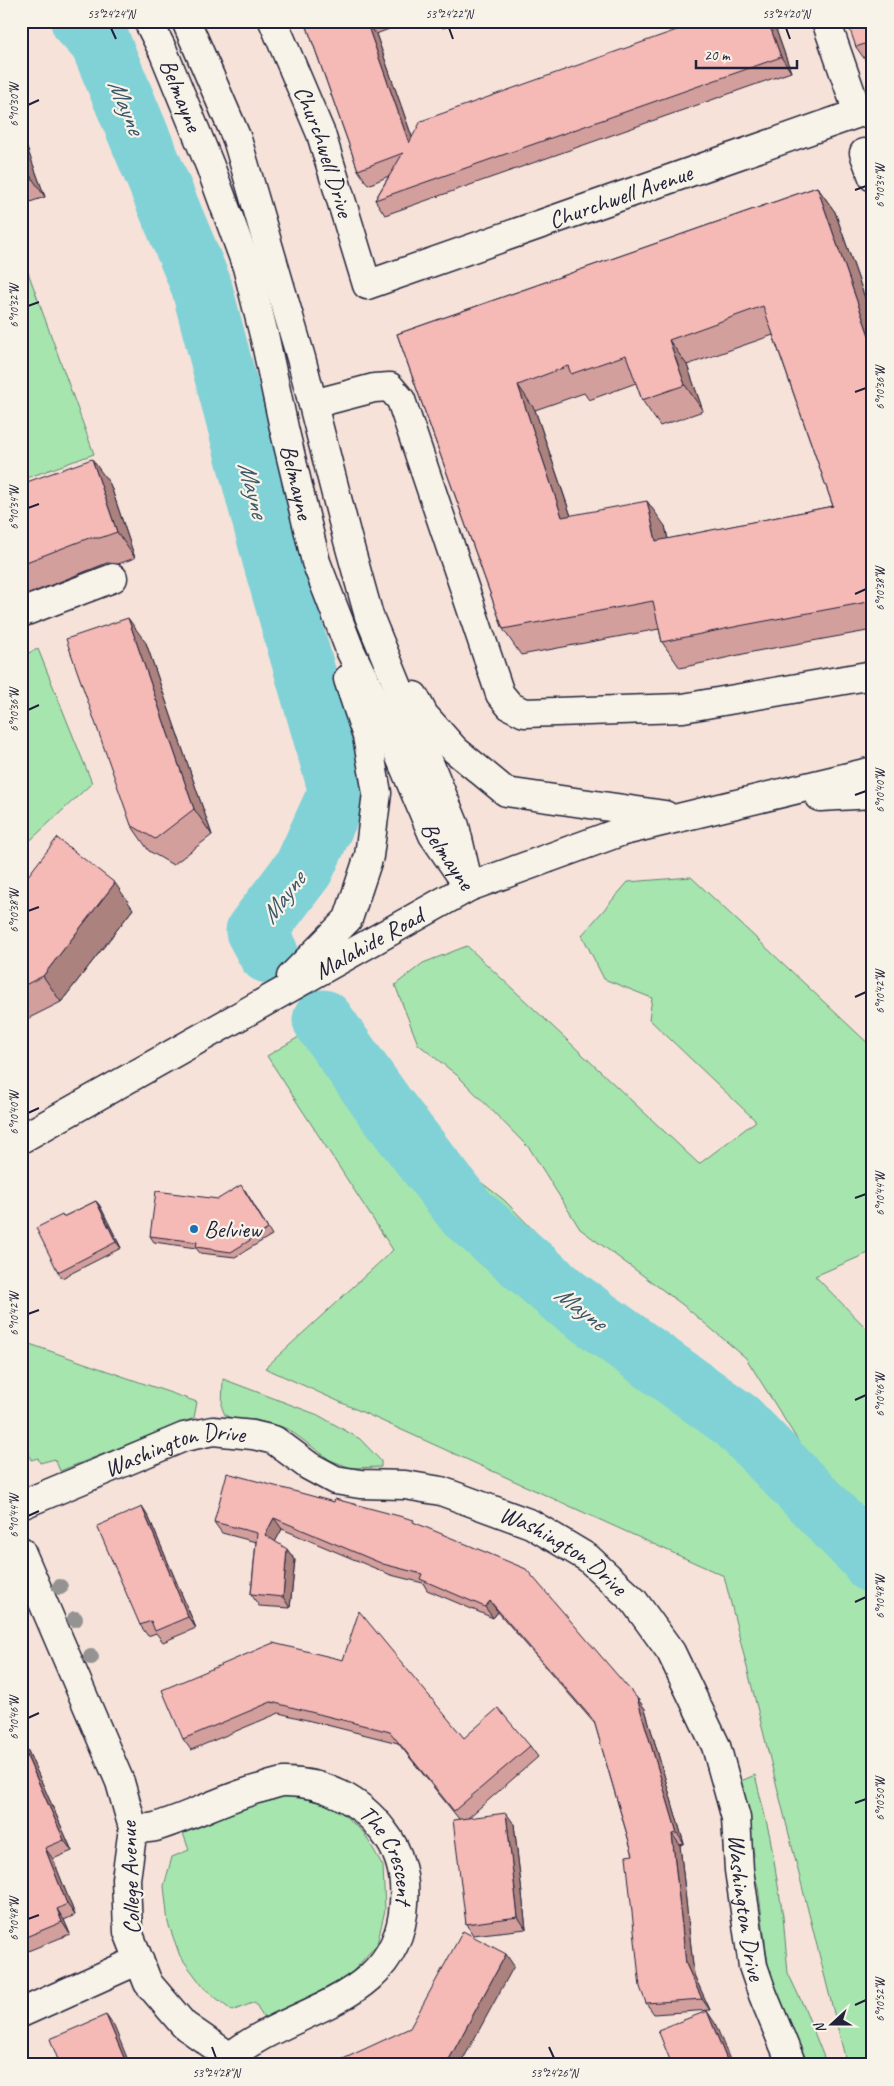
<svg xmlns="http://www.w3.org/2000/svg" width="894" height="2086" font-family="Caveat,sans-serif">
<rect width="100%" height="100%" fill="#f6e2d9"/>
<filter id="ink" filterUnits="userSpaceOnUse"><feTurbulence type="fractalNoise" baseFrequency=".02" numOctaves="2"/><feDisplacementMap in="SourceGraphic" scale="10" xChannelSelector="R" yChannelSelector="G"/><feConvolveMatrix kernelMatrix="1 2 1 2 8 2 1 2 1" color-interpolation-filters="sRGB"/></filter>
<g filter="url(#ink)">
<!-- green -->
<g fill="#a6e5ad" stroke="#648474">
<polygon points="21,253 94,454 21,480"/>
<polygon points="38,649 92,783 21,849 21,656"/>
<polygon points="691,877 873,1048 873,1251 815,1276 873,1335 873,1514 822,1479 746,1358 683,1305 580,1229 530,1149 458,1076 418,1044 395,985 423,963 467,946 699,1164 756,1121 649,1019 652,998 604,979 582,935 628,882"/>
<polygon points="337,1014 347,1020 447,1156 504,1200 547,1244 660,1339 742,1457 775,1459 873,1547 873,2065 847,2065 724,1576 265,1368 393,1250 267,1056"/>
<polygon points="21,1341 197,1402 194,1418 60,1471 55,1459 40,1463 38,1458 31,1460 21,1435"/>
<polygon points="223,1379 318,1415 360,1439 381,1461 381,1467 351,1468 330,1460 288,1429 256,1420 233,1419 225,1415 222,1408"/>
<polygon points="755,1775 770,1837 783,1916 788,1973 805,2009 827,2065 808,2065 769,1972 758,1886 750,1864 754,1855 741,1781"/>
<polygon points="288,1795 333,1805 364,1833 383,1866 385,1910 377,1944 350,1975 265,2021 255,2002 232,2011 204,1988 180,1956 168,1923 164,1886 172,1857 189,1850 183,1833 259,1798"/>
</g>
<g fill="none" stroke-linecap="round" stroke-linejoin="round">
<!-- river -->
<g stroke="#81d2d7" stroke-width="61">
<polyline points="81,21 100,42 201,285 273,560 339,791 304,868 256,931 268,953"/>
<polyline points="323,1020 384,1106 467,1213 566,1298 737,1421 870,1558 873,1563"/>
</g>
<!-- street casing -->
<g stroke="#22223b" stroke-width="31">
<g id="street">
<path id="s1" d="M273,21L321,134L367,285L873,108"/>
<polyline points="826,21 858,113"/>
<polyline points="864,153 873,177"/>
<polyline points="313,404 374,388 390,387 401,400 500,694 510,706 524,713 683,708 873,675"/>
<polyline points="21,613 113,578"/>
<path id="s2" d="M21,1505L184,1437L213,1431L253,1435L274,1440L309,1466L335,1480L360,1484L405,1485L441,1491L531,1524L588,1558L634,1601L671,1652L716,1746L736,1818L739,1870L753,1966L763,1995L792,2065"/>
<polyline points="21,1551 120,1782 133,1828 126,1879 128,1932 148,1983 184,2025 230,2057 236,2065"/>
<path id="s3" d="M133,1828C140,1828 148,1829 155,1827C193,1816 227,1796 265,1787C271,1785 277,1783 283,1782C323,1781 361,1800 384,1832C400,1852 406,1878 404,1903C399,2004 291,2006 230,2057"/>
<polyline points="21,2013 139,1960"/>
</g>
</g>
<!-- secondary casing -->
<g stroke="#22223b" stroke-width="31">
<g id="secondary">
<path id="s4" d="M148,21L163,51L210,166L247,267L265,339L284,428L316,562L350,650L389,731L433,835L469,887"/>
<polyline points="186,21 237,139 301,358 347,537 369,616 455,826 466,873"/>
<polyline points="414,696 424,715 455,750 506,792 665,815"/>
<polyline points="820,797 873,794"/>
<polyline points="291,977 348,919 369,856 377,793 367,736 348,679"/>
<path id="s5" d="M21,1139L469,887L620,832L873,771"/>
</g>
</g>
<!-- street -->
<use href="#street" stroke="#f7f3e8" stroke-width="28"/>
<!-- secondary -->
<use href="#secondary" stroke="#f7f3e8" stroke-width="28"/>
</g>
<!-- trees -->
<g fill="#949392">
<circle cx="60" cy="1587" r="8"/>
<circle cx="75" cy="1619" r="8"/>
<circle cx="91" cy="1657" r="8"/>
</g>
<!-- wall -->
<g fill="#d39f9d" stroke="#22223b" fill-rule="evenodd">
<polygon points="305,21 410,21 376,34 412,137 773,21 791,72 385,215 375,200 389,176 368,185 358,170"/>
<polygon points="439,21 462,21 443,28"/>
<polygon points="873,21 873,59 866,61 856,47"/>
<polygon points="21,132 45,197 21,205"/>
<path d="M817,187L835,212L873,321V630L757,651L680,668L662,642L659,629L521,655L503,629L397,334ZM773,335L833,506L668,539L665,526L571,516L535,410L584,393L589,400L636,383L642,400L660,426L703,411L687,365Z"/>
<polygon points="21,484 110,484 135,558 118,564 107,563 21,597"/>
<polygon points="146,643 212,835 173,865 149,851 131,825"/>
<polygon points="21,885 133,909 61,1002 21,1022"/>
<polygon points="245,1190 272,1235 235,1257 200,1253 196,1248 154,1242 150,1236 218,1199"/>
<polygon points="96,1201 100,1206 121,1248 62,1278 58,1272 63,1217"/>
<polygon points="334,1502 416,1524 637,1698 645,1709 684,1844 680,1845 694,1975 710,2010 654,2014 646,2003 633,1855 595,1724 498,1612 493,1618 427,1590 423,1583 391,1575 282,1529 275,1541 295,1560 290,1608 259,1606 251,1594 256,1542 222,1533 214,1522"/>
<polygon points="149,1518 196,1628 163,1642 156,1633 148,1636 140,1625"/>
<polygon points="273,1643 464,1738 530,1746 538,1757 468,1818 514,1824 526,1929 473,1935 466,1924 459,1819 398,1743 279,1713 191,1750 183,1739"/>
<polygon points="21,1742 28,1751 72,1851 53,1859 75,1915 64,1920 70,1934 23,1953 21,1951"/>
</g>
<!-- shaded-wall -->
<g fill="#ac827f" stroke="#22223b">
<polygon points="366,21 376,34 419,157 409,143"/>
<polygon points="768,21 773,21 791,72 781,57"/>
<polygon points="21,132 45,197 27,171 21,156"/>
<polygon points="817,187 835,212 873,321 873,347"/>
<polygon points="669,340 687,365 703,411 685,385"/>
<polygon points="518,385 535,410 580,543 562,517"/>
<polygon points="92,459 110,484 135,558 117,532"/>
<polygon points="647,501 665,526 674,567 656,541"/>
<polygon points="128,618 146,643 212,835 194,809"/>
<polygon points="115,883 133,909 61,1002 43,976"/>
<polygon points="96,1201 100,1206 121,1248 116,1242"/>
<polygon points="142,1507 149,1518 196,1628 188,1617"/>
<polygon points="274,1518 282,1529 273,1546 265,1535"/>
<polygon points="287,1549 295,1560 290,1608 283,1597"/>
<polygon points="490,1601 498,1612 493,1618 485,1607"/>
<polygon points="637,1698 645,1709 684,1844 677,1833"/>
<polygon points="21,1742 28,1751 72,1851 64,1840"/>
<polygon points="506,1813 514,1824 526,1929 518,1917"/>
<polygon points="672,1834 680,1845 694,1975 710,2010 702,1999 686,1964"/>
<polygon points="45,1848 53,1859 75,1915 67,1904"/>
<polygon points="57,1909 64,1920 70,1934 62,1922"/>
<polygon points="506,1954 514,1966 460,2065 446,2065"/>
<polygon points="707,2011 715,2023 732,2065 729,2065"/>
<polygon points="106,2015 114,2026 130,2065 127,2065"/>
</g>
<!-- building -->
<g fill="#f5b9b6" stroke="#22223b" fill-rule="evenodd">
<polygon points="305,21 366,21 409,143 421,121 702,21 768,21 781,57 375,200 403,153 358,170"/>
<polygon points="847,21 873,21 873,41 856,47"/>
<polygon points="21,156 27,171 21,173"/>
<path d="M817,187L873,347V601L739,626L662,642L653,601L503,629L397,334ZM763,306L833,506L656,541L647,501L562,517L518,385L568,366L571,374L626,355L642,400L685,385L669,340Z"/>
<polygon points="92,459 117,532 100,538 89,538 21,564 21,484"/>
<polygon points="128,618 194,809 155,839 131,825 66,639"/>
<polygon points="57,838 115,883 43,976 21,987 21,885"/>
<polygon points="241,1185 268,1229 231,1252 196,1247 197,1242 150,1236 156,1191 218,1199"/>
<polygon points="96,1201 116,1242 58,1272 36,1228 62,1215 63,1217"/>
<polygon points="227,1473 334,1502 335,1499 414,1520 413,1522 526,1569 637,1698 677,1833 672,1834 686,1964 702,1999 646,2003 640,1987 626,1856 633,1855 594,1721 490,1601 485,1607 420,1579 422,1574 383,1564 274,1518 265,1535 287,1549 283,1597 251,1594 257,1533 214,1522"/>
<polygon points="142,1507 188,1617 155,1631 151,1621 140,1625 97,1526"/>
<polygon points="359,1611 464,1738 498,1708 530,1746 454,1811 390,1732 271,1702 183,1739 162,1690 273,1643 343,1660"/>
<polygon points="21,1743 64,1840 45,1848 67,1904 57,1909 62,1922 21,1939"/>
<polygon points="506,1813 518,1917 466,1924 453,1820"/>
<polygon points="463,1931 506,1954 446,2065 330,2065 410,2028"/>
<polygon points="707,2011 729,2065 672,2065 658,2030"/>
<polygon points="106,2015 127,2065 60,2065 50,2039"/>
</g>
</g>
<!-- ticks -->
<path fill="none" stroke="#22223b" stroke-width="2" d="M111,28L116,39M449,28L453,39M786,28L790,39M28,105L39,100M855,190L866,186M28,306L39,302M855,392L866,388M28,508L39,504M855,594L866,589M28,710L39,705M855,795L866,791M28,911L39,907M855,997L866,992M28,1113L39,1108M855,1198L866,1194M28,1314L39,1310M855,1400L866,1395M28,1516L39,1511M855,1602L866,1597M28,1718L39,1713M855,1803L866,1799M28,1919L39,1915M855,2005L866,2000M212,2047L216,2058M549,2047L554,2058"/>
<!-- markers -->
<circle fill="#1f6fb2" stroke="#f7f3e8" stroke-width="2" cx="194" cy="1229" r="5"/>
<g text-anchor="middle" stroke-width="4.5" stroke-linejoin="round" paint-order="stroke">
<!-- street labels -->
<g font-size="24" fill="#22223b" stroke="#f7f3e8">
<text dy="8" stroke="none"><textPath href="#s4" startOffset="81">Belmayne</textPath></text>
<text dy="8" stroke="none"><textPath href="#s1" startOffset="140">Churchwell Drive</textPath></text>
<text dy="8" stroke="none"><textPath href="#s1" startOffset="549">Churchwell Avenue</textPath></text>
<text dy="8" stroke="none"><textPath href="#s4" startOffset="486">Belmayne</textPath></text>
<text dy="8" stroke="none"><textPath href="#s4" startOffset="891">Belmayne</textPath></text>
<text dy="8" stroke="none"><textPath href="#s5" startOffset="399">Malahide Road</textPath></text>
<text dy="8" stroke="none"><textPath href="#s2" startOffset="165">Washington Drive</textPath></text>
<text dy="8" stroke="none"><textPath href="#s2" startOffset="585">Washington Drive</textPath></text>
<text dy="8" stroke="none"><textPath href="#s3" startOffset="298">The Crescent</textPath></text>
<text transform="translate(130 1878) rotate(-92)" y="8">College Avenue</text>
<text dy="8" stroke="none"><textPath href="#s2" startOffset="1005">Washington Drive</textPath></text>
</g>
<!-- poi labels -->
<g font-size="24" fill="#22223b" stroke="#f7f3e8" text-anchor="start">
<text x="204" y="1237">Belview</text>
</g>
<!-- water labels -->
<g font-size="25" font-style="italic" fill="#3e576a" stroke="#f7f3e8">
<text transform="translate(127 106) rotate(67)" y="9">Mayne</text>
<text transform="translate(254 489) rotate(75)" y="9">Mayne</text>
<text transform="translate(282 897) rotate(-53)" y="9">Mayne</text>
<text transform="translate(581 1307) rotate(37)" y="9">Mayne</text>
</g>
</g>
<!-- margin -->
<rect width="894" height="2086" fill="none" stroke="#f7f3e8" stroke-width="55"/>
<!-- north arrow -->
<g transform="translate(832 2024) rotate(249)" stroke="#f7f3e8" stroke-width="4" paint-order="stroke">
<path d="M0-4L9 19L0 12L-9 19Z" fill="#22223b"/>
<text y="-8" font-size="14" font-weight="bold" text-anchor="middle" fill="#22223b">N</text>
</g>
<!-- scale -->
<path d="M696 60v8h101v-8" fill="none" stroke="#22223b" stroke-width="2.5"/>
<text x="704" y="60" font-size="15" fill="#22223b" stroke="#f7f3e8" stroke-width="4" paint-order="stroke">20 m</text>
<rect x="28" y="28" width="838" height="2030" fill="none" stroke="#22223b" stroke-width="2"/>
<g font-size="12" text-anchor="middle" fill="#22223b">
<text x="111" y="18">53°24'24"N</text>
<text x="449" y="18">53°24'22"N</text>
<text x="786" y="18">53°24'20"N</text>
<text transform="translate(14 105) rotate(-90)" y="4">6°10'30"W</text>
<text transform="translate(880 186) rotate(-90)" y="4">6°10'34"W</text>
<text transform="translate(14 306) rotate(-90)" y="4">6°10'32"W</text>
<text transform="translate(880 388) rotate(-90)" y="4">6°10'36"W</text>
<text transform="translate(14 508) rotate(-90)" y="4">6°10'34"W</text>
<text transform="translate(880 589) rotate(-90)" y="4">6°10'38"W</text>
<text transform="translate(14 710) rotate(-90)" y="4">6°10'36"W</text>
<text transform="translate(880 791) rotate(-90)" y="4">6°10'40"W</text>
<text transform="translate(14 911) rotate(-90)" y="4">6°10'38"W</text>
<text transform="translate(880 992) rotate(-90)" y="4">6°10'42"W</text>
<text transform="translate(14 1113) rotate(-90)" y="4">6°10'40"W</text>
<text transform="translate(880 1194) rotate(-90)" y="4">6°10'44"W</text>
<text transform="translate(14 1314) rotate(-90)" y="4">6°10'42"W</text>
<text transform="translate(880 1395) rotate(-90)" y="4">6°10'46"W</text>
<text transform="translate(14 1516) rotate(-90)" y="4">6°10'44"W</text>
<text transform="translate(880 1597) rotate(-90)" y="4">6°10'48"W</text>
<text transform="translate(14 1718) rotate(-90)" y="4">6°10'46"W</text>
<text transform="translate(880 1799) rotate(-90)" y="4">6°10'50"W</text>
<text transform="translate(14 1919) rotate(-90)" y="4">6°10'48"W</text>
<text transform="translate(880 2000) rotate(-90)" y="4">6°10'52"W</text>
<text x="216" y="2077">53°24'28"N</text>
<text x="554" y="2077">53°24'26"N</text>
</g>
</svg>
